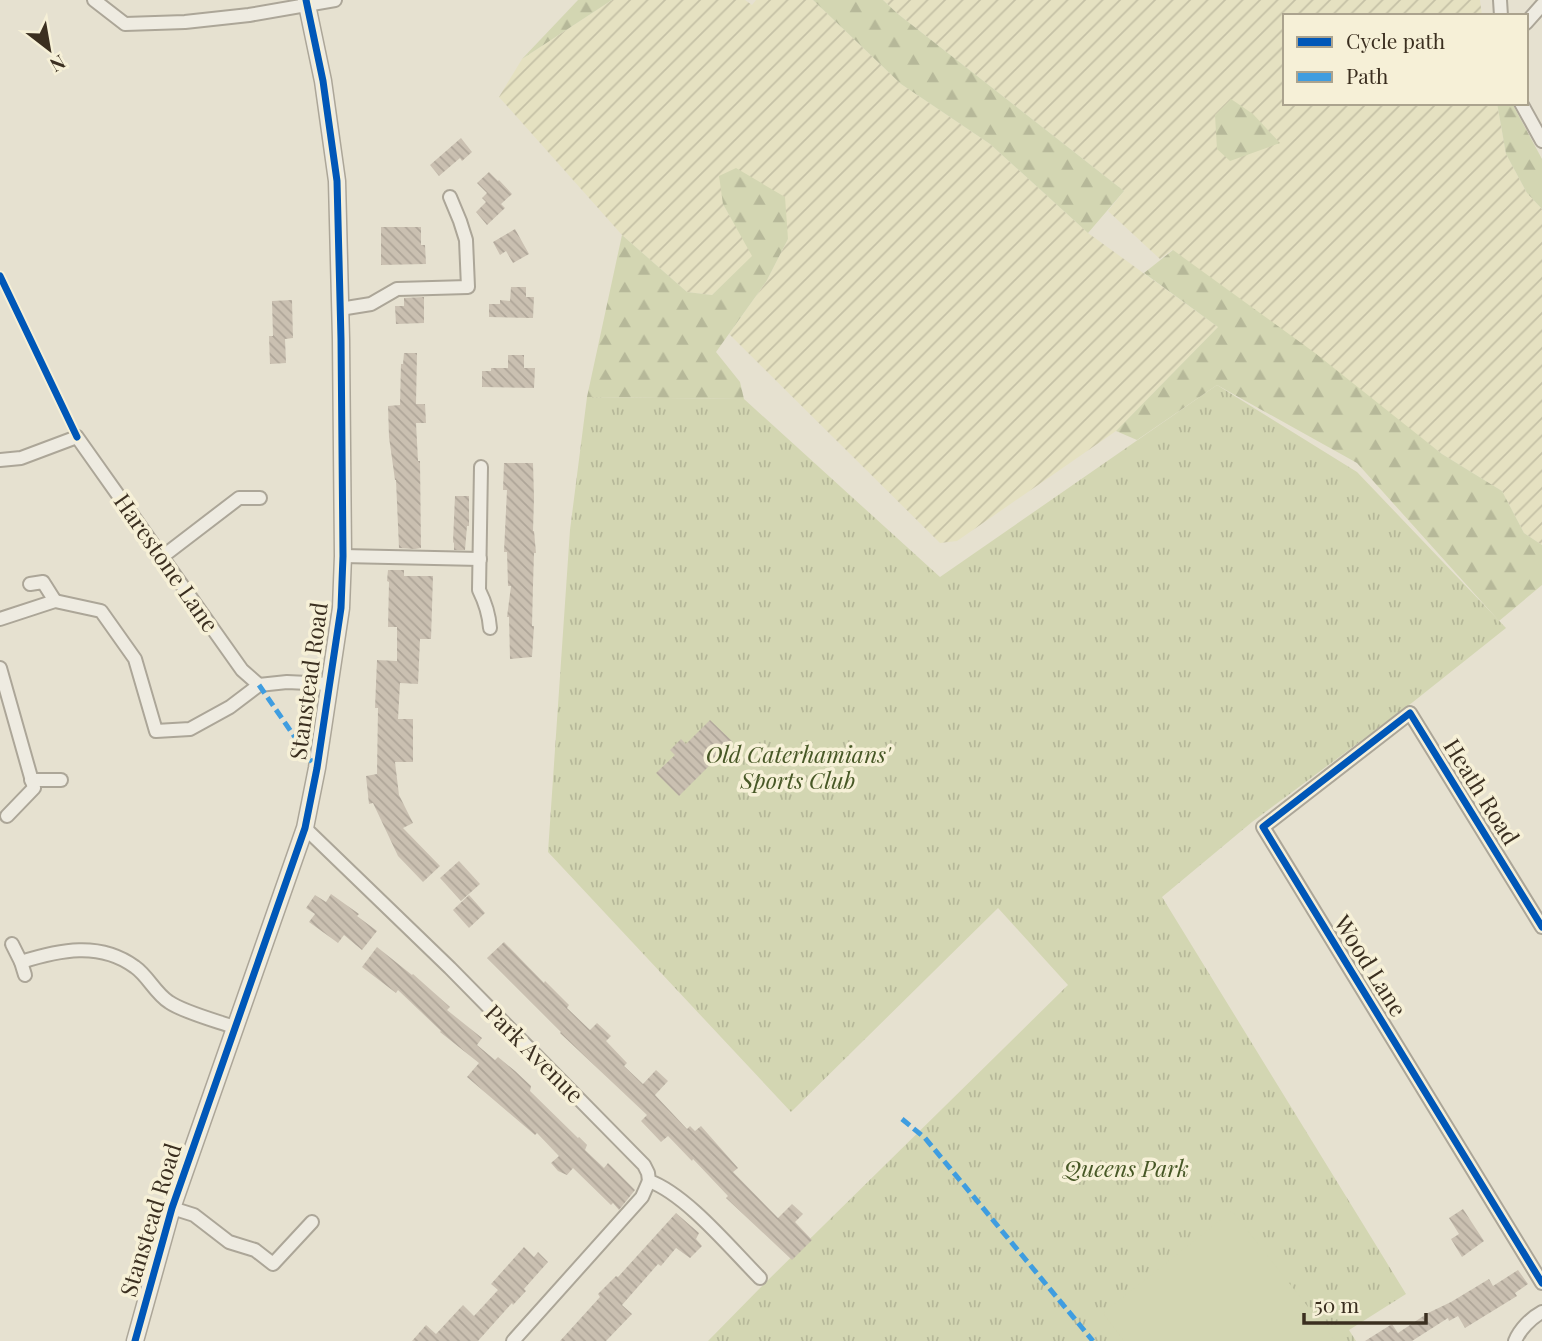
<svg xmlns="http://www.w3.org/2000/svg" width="1542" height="1341" font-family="'Playfair Display',serif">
<defs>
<pattern id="farmland-furrows" width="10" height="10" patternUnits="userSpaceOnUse" patternTransform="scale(1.75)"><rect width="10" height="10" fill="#e5e1c1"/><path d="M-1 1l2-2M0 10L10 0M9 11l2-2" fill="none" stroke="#c5c1a6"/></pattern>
<pattern id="grass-tufts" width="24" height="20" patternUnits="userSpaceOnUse" patternTransform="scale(1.75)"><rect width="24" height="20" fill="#d3d6b2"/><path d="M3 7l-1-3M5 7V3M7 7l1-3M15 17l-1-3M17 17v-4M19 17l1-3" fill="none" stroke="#b6b899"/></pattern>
<pattern id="forest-firs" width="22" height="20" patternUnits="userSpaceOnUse" patternTransform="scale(1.75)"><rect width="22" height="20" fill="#d3d6b2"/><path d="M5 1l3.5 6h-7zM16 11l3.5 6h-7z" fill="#b6b899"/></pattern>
<pattern id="building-back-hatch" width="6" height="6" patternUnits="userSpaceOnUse" patternTransform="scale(1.75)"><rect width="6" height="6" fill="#cac0b1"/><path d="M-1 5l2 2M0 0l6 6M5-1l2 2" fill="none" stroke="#aea598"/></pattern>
</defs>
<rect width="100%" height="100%" fill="#e6e1d0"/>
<!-- farmland -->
<g fill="url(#farmland-furrows)">
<polygon points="612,0 745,0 752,5 756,0 813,0 901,84 990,144 1088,233 1218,327 1116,431 957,541 940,543 729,334 766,282 788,239 723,204 753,256 712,295 687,292 622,235 499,97 522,59"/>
<polygon points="883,0 1480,0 1482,16 1285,16 1285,103 1497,103 1506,154 1527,193 1542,209 1542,545 1524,533 1502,491 1442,454 1172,250 1160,259 1108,211 1124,191 898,14"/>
</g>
<!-- grass -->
<polygon fill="url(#grass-tufts)" points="1217,385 1357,472 1506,628 1413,702 1252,822 1162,897 1406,1294 1349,1330 1356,1341 708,1341 763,1285 1068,985 998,908 791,1112 548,852 570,530 587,397 744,399 940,577"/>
<!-- forest -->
<g fill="url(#forest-firs)">
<polygon points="578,0 612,0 522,59"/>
<polygon points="813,0 883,0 898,14 1124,191 1088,233 990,144 901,84"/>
<polygon points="1231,99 1253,114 1280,143 1230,161 1217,149 1215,115"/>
<polygon points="1497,103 1512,103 1542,159 1542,209 1527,193 1506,154"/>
<polygon points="736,168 785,197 788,239 766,282 716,352 740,382 744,399 587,397 622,235 687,292 712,295 752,256 723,204 719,176"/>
<polygon points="1173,250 1315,353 1442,454 1502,491 1524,533 1542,545 1542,585 1499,621 1357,463 1217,385 1137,440 1116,431 1218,327 1144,273"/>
</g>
<!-- garden -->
<polygon fill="#d3d6b2" points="1232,1211 1335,1341 1124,1341 1103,1313"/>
<!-- building -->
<g fill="url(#building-back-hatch)">
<polygon points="461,138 472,152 462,161 460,158 439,176 430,165"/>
<polygon points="489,172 498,181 499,180 512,194 501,204 505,208 487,225 476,212 486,202 482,198 487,193 477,183"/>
<polygon points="381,227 421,227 421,245 425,245 426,264 381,265"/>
<polygon points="515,229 529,254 513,263 506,251 500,255 493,242"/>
<polygon points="511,287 526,287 526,297 534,297 533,318 489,317 489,304 500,304 500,300 510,301"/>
<polygon points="424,297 424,323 396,324 395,306 404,306 404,298"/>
<polygon points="292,300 293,338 285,339 286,363 270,364 269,336 273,336 272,301"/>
<polygon points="404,353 417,353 416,404 425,404 426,423 416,423 418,461 420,461 421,548 415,549 399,548 396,480 395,480 389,437 388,406 400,405 401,364 403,364"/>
<polygon points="508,355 524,355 524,368 535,368 534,388 482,387 482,371 491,371 491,368 508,368"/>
<polygon points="504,463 533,463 534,498 533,531 534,531 536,553 534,553 533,585 532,626 534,626 532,657 510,659 509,617 507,617 511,586 508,586 507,552 504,552 507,490 503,490"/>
<polygon points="455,496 469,496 469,526 467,526 465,550 454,550 454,543 453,542"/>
<polygon points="388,570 404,570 404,576 433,576 431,639 420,639 418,684 400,683 398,719 413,719 413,762 395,762 399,795 413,823 403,828 440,866 423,882 398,856 373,803 369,804 366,776 377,774 378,708 375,708 377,660 397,661 397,627 388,627 389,582 387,581"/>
<polygon points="710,720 733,742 679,796 656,773 675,755 670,750 681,739 686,744"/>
<polygon points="459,861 480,884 461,901 440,878"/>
<polygon points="331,894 359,914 357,916 377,931 362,950 344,935 338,943 309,922 315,914 306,908 315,895 326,902"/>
<polygon points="469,895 485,913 469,928 453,910"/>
<polygon points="504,942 544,983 545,981 569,1005 567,1008 590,1030 597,1023 611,1036 606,1041 627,1063 624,1066 643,1084 656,1070 668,1081 655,1095 687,1129 690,1126 695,1131 701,1126 738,1168 733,1172 778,1218 792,1204 803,1214 795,1222 812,1240 792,1260 726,1198 728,1196 693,1159 692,1161 668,1136 661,1142 641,1121 647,1115 560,1033 561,1032 487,958"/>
<polygon points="377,947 412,975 413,974 450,1007 447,1010 482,1038 477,1045 495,1060 498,1057 515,1071 531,1086 530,1091 578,1138 579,1137 587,1145 585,1150 604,1168 608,1163 635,1190 619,1210 613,1203 611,1205 573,1168 567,1175 558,1171 551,1163 559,1156 537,1133 535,1135 467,1077 479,1063 440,1032 441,1031 398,990 396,993 362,967"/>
<polygon points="1463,1209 1484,1241 1462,1257 1451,1239 1459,1234 1449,1218"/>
<polygon points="676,1213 699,1233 696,1239 702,1246 690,1258 676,1248 661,1266 658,1264 622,1305 632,1314 606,1341 560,1341 600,1297 598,1294 616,1276 618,1277"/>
<polygon points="524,1247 534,1257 538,1252 548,1262 524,1289 526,1291 513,1305 512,1303 478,1341 412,1341 426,1325 436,1334 463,1305 474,1316 498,1290 491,1284"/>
<polygon points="1518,1270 1528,1284 1515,1293 1517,1296 1465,1328 1458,1316 1449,1321 1448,1318 1412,1341 1365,1341 1392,1324 1398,1333 1428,1313 1451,1302 1489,1279 1493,1286"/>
</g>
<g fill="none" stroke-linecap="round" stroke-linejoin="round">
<!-- minor casing -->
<g stroke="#aca698" stroke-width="16">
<g id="minor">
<polyline points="94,0 125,24 185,22 249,15 335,0"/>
<polyline points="1500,0 1501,16"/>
<polyline points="1526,23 1542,5"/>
<polyline points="1521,103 1542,141"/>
<polyline points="340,309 371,304 397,289 468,287 466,240 460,221 450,197"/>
<polyline points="0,460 21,458 77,437 242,670 259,685"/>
<path d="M481,467L479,590C485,602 489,614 490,628"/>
<polyline points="343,556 480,559"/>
<polyline points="162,557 239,498 260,498"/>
<polyline points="30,584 43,582 55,601"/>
<polyline points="0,619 55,601 101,611 135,659 156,731 190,729 230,707 259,685"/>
<polyline points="0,668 34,788 7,816"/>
<polyline points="259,685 287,682 329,684"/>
<polyline points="31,780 61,780"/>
<path d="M305,828L450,968L644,1165L648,1173L649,1181C686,1194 732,1250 760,1278"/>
<polyline points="1542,927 1410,713 1263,827 1542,1283"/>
<polyline points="12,944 21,962 25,975"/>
<path d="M21,962C59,950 100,941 135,967C148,976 155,993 169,1002C183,1012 217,1021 234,1027"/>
<polyline points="172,1208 194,1215 229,1242 255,1250 273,1264 312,1222"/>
<polyline points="513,1341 642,1197 649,1181"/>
<path d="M1515,1341C1520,1329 1531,1318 1542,1312"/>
</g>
</g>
<!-- tertiary casing -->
<g stroke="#aca698" stroke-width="19">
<polyline id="tertiary" points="135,1341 172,1208 305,828 317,768 341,608 343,556 341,339 337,181 323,81 306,0"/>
</g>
<!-- minor -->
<use href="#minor" stroke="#eeebe1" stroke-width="12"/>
<!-- tertiary -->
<use href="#tertiary" stroke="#eeebe1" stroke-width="16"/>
<!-- quiet -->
<g stroke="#3f9de0" stroke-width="5" stroke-dasharray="10 5" stroke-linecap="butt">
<polyline points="259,685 312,762"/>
<polyline points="902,1119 925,1138 1093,1341"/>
</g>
<!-- cycleway casing -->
<g stroke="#f6f0d7" stroke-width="11">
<g id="cycleway">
<polyline points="0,276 77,437"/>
<polyline points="1542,927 1410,713 1263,827 1542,1283"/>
<polyline points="135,1341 172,1208 305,828 317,768 341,608 343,556 341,339 337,181 323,81 306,0"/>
</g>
</g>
<!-- cycleway -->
<use href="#cycleway" stroke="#0057b8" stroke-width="7"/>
</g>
<g text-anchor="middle" stroke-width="7" stroke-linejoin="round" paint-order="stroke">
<!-- street labels -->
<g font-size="23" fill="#3b2f20" stroke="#f6f0d7">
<text transform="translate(166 563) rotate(55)" y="8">Harestone Lane</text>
<text transform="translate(309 681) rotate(-82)" y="8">Stanstead Road</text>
<text transform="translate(1481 792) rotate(58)" y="8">Heath Road</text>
<text transform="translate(1370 966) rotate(58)" y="8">Wood Lane</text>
<text transform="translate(534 1054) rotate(45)" y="8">Park Avenue</text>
<text transform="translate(151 1220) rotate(-73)" y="8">Stanstead Road</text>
</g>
<!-- park labels -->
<g font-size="23" font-style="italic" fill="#475826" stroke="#f6f0d7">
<text x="798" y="763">Old Caterhamians'<tspan x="798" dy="26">Sports Club</tspan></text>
<text x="1126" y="1177">Queens Park</text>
</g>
</g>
<!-- legend -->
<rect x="1283" y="14" width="245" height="91" fill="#f6f0d7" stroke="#aba38e" stroke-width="2"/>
<rect x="1297" y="37" width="35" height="10" fill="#0057b8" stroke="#aba38e" stroke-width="2"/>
<text x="1346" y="49" font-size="21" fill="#3b2f20">Cycle path</text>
<rect x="1297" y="72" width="35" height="10" fill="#3f9de0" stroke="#aba38e" stroke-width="2"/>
<text x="1346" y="84" font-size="21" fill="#3b2f20">Path</text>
<!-- north arrow -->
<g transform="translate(49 49) rotate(149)" stroke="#f6f0d7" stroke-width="5" paint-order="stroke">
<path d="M0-5L12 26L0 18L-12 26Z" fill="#3b2f20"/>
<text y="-10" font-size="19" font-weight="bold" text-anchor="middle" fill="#3b2f20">N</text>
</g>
<!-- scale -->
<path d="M1304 1313v10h122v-10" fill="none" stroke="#3b2f20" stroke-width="3.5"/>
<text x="1314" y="1313" font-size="21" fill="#3b2f20" stroke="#f6f0d7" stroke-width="5" paint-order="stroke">50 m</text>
</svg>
